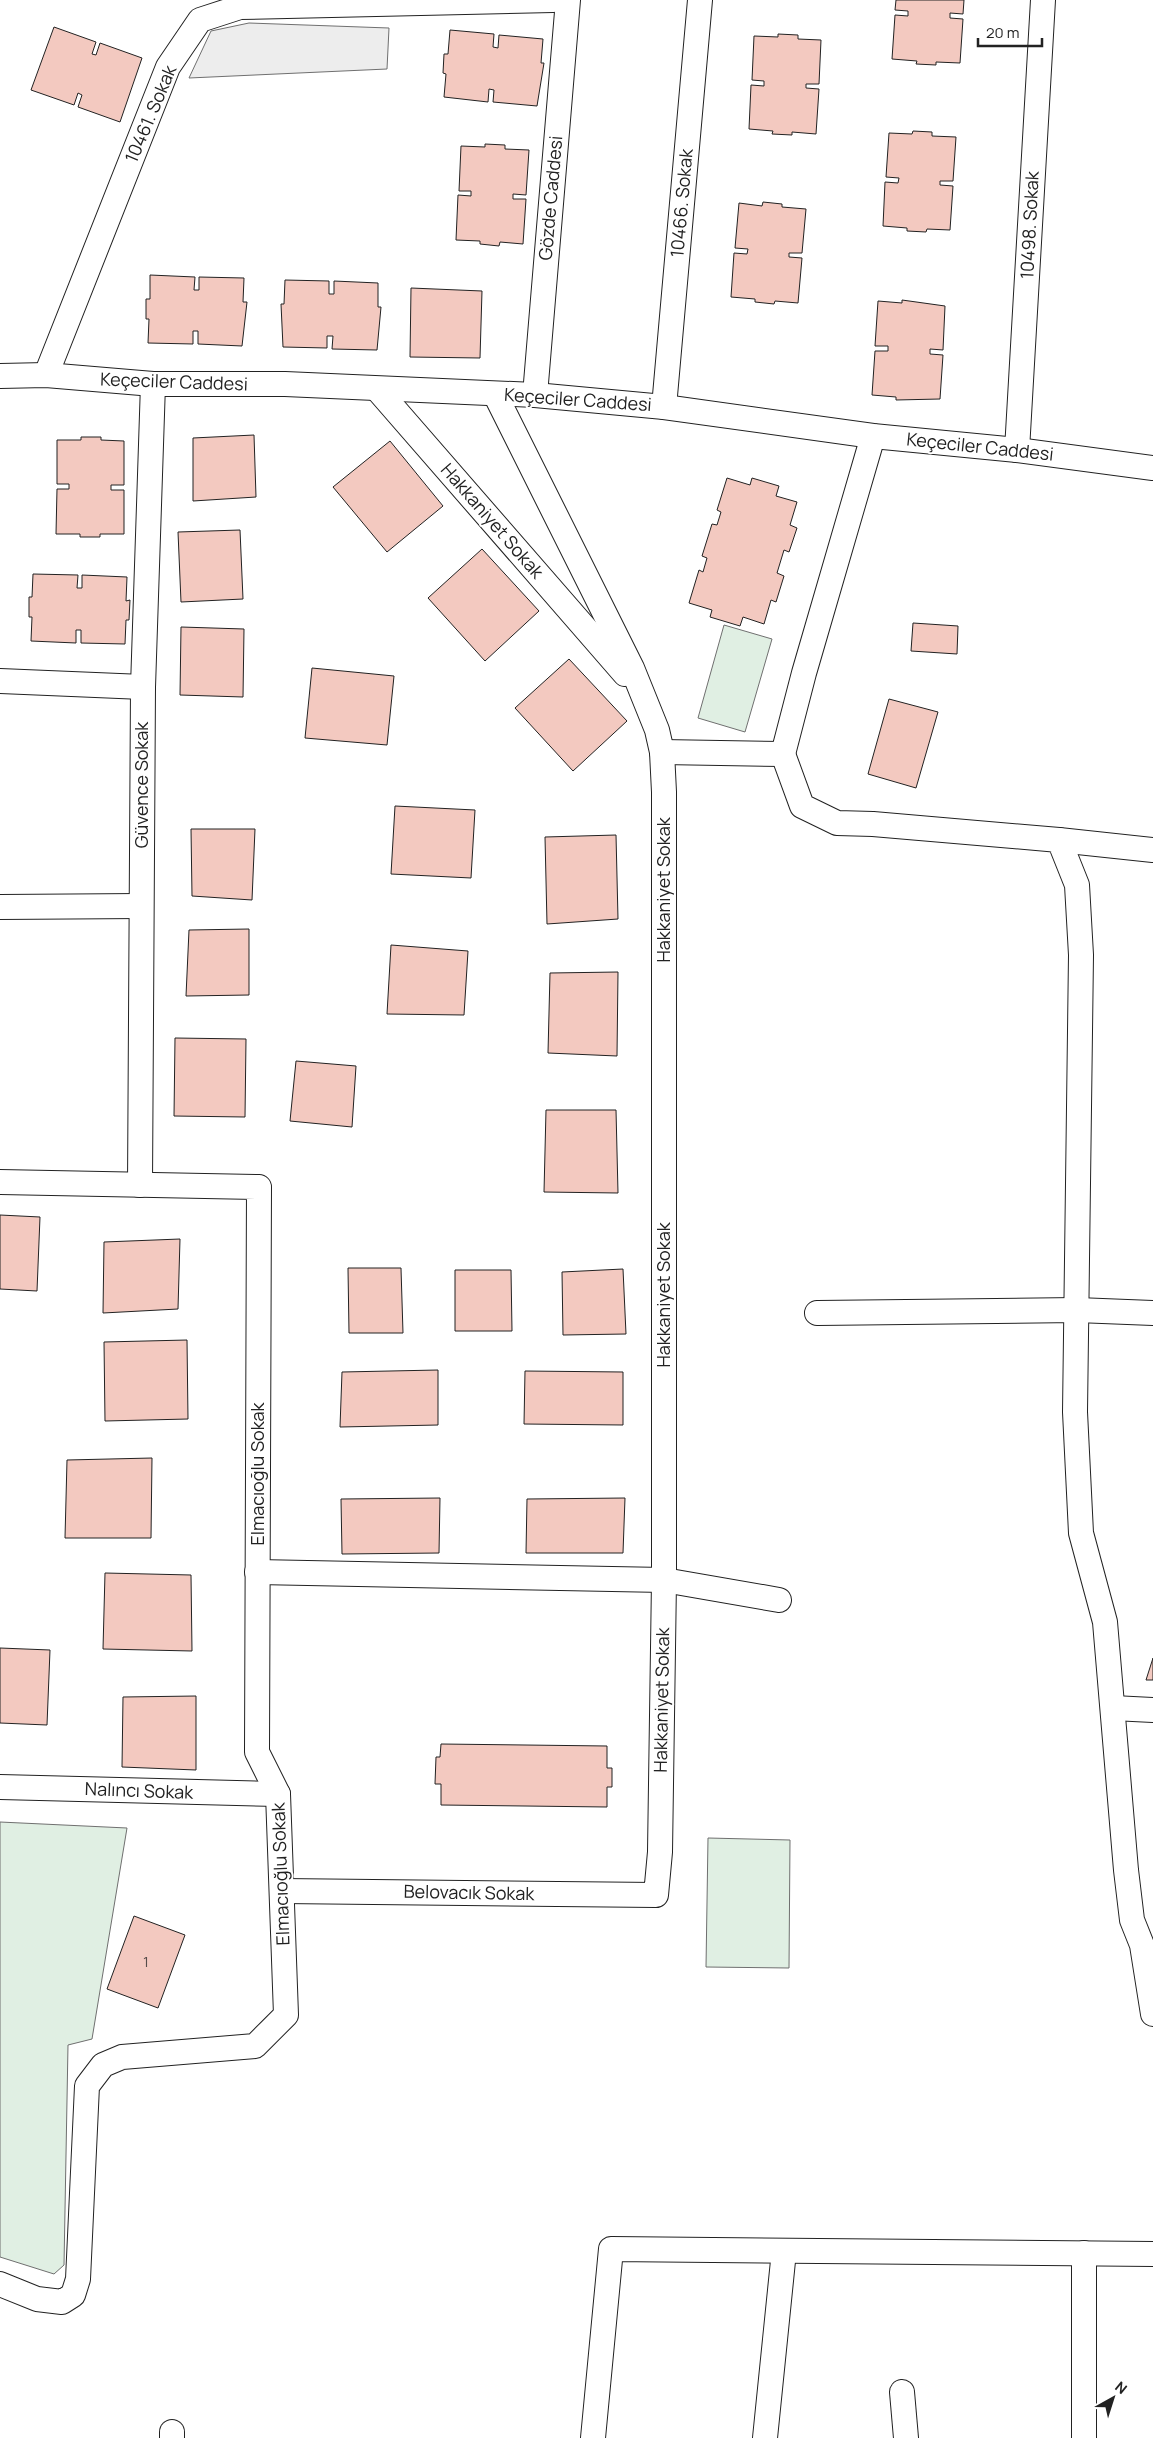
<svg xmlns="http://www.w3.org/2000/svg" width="1153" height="2438" font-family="Manrope,sans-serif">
<rect width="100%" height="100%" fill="#fff"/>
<!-- green -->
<g fill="#e0efe3" stroke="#6f6f6f">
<polygon points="724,625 772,639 745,732 698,718"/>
<polygon points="0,1822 127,1828 92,2039 68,2045 64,2265 54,2274 0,2257"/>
<polygon points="708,1838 790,1840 789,1968 706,1967"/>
</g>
<!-- parking -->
<polygon fill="#ededed" stroke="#6f6f6f" points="249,23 389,28 387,69 189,78 211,31"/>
<!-- building -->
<g fill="#f3c9c0" stroke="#222">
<polygon points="896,0 964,0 963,14 950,13 950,18 963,19 960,63 936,62 936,65 916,64 917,61 892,59 895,15 908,16 908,11 895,10"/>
<polygon points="54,27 96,42 92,54 96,55 100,43 142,58 120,122 78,107 82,95 78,93 74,105 31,90"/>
<polygon points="450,30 494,34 493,47 498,48 499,35 543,39 541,63 544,63 537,106 493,102 494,90 489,89 488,102 444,97 446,74 443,73 444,54 448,54"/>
<polygon points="778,34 798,35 798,39 821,40 819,84 806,84 806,88 819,89 816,134 792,132 792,135 772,134 773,131 749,129 751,85 764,86 764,81 752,80 754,36 778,37"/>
<polygon points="913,131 932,132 932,136 956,137 953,181 940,181 940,185 953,186 950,230 927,229 926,232 907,231 907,228 883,226 885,182 898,183 899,178 886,177 889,133 912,134"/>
<polygon points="485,144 505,145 505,149 529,150 526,195 513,194 513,199 526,199 523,244 500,242 499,246 480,244 480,241 456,240 458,195 471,196 471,191 459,191 461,146 485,147"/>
<polygon points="763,202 782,204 782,207 806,209 802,253 789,253 789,257 802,258 798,303 775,301 774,304 755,302 755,299 731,297 734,253 747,254 748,249 735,248 739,203 762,206"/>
<polygon points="150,275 195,277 194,290 199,290 199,277 244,278 243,302 247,302 242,346 198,344 198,331 193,331 193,344 148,343 149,319 146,319 146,299 150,299"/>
<polygon points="285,280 329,281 329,294 334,294 334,281 378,283 378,307 381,307 377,350 332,349 333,336 327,336 327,348 283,347 281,304 284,304"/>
<polygon points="411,288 482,291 480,358 410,357"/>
<polygon points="902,300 945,306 943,350 930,349 930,354 943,355 940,399 896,400 896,397 872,395 875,351 888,351 888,346 875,346 878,301 902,303"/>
<polygon points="254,435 256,497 193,501 193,438"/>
<polygon points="81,437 101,437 101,440 124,441 124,485 111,485 111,490 124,490 124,534 100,534 100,537 80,537 80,534 56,534 57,489 69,489 69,484 57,484 57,440 81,440"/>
<polygon points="390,441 443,506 387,552 333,487"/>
<polygon points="727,478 750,485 752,478 779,486 776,496 797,502 790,525 797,528 789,552 784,550 777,573 784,576 776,602 771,600 764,624 743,617 740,626 710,617 712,610 689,603 699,570 703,572 707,558 702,556 712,524 717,525 721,512 717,510"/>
<polygon points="240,530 243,599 181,602 178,532"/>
<polygon points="482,549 539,611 485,661 428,598"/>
<polygon points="33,574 78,575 77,588 82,588 82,575 127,577 126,601 130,600 129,620 126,620 125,644 81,643 81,630 76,630 76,643 31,641 32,617 29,617 29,597 32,597"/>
<polygon points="913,623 958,626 957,654 911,651"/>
<polygon points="181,627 244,629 243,697 180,695"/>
<polygon points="569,659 627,721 573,771 515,708"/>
<polygon points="312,668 394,676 387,745 305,738"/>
<polygon points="889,699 938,712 916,788 868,774"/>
<polygon points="395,806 475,810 471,878 391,874"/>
<polygon points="191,829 255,829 252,900 192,896"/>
<polygon points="616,835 618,919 547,924 545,837"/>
<polygon points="249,929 249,995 186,996 189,930"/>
<polygon points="391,945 468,951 464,1015 387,1014"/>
<polygon points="618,972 617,1056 548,1053 550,973"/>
<polygon points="175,1038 246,1039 245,1117 174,1116"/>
<polygon points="296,1061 356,1066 352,1127 290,1121"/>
<polygon points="546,1110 616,1110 618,1193 544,1192"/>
<polygon points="0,1215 40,1217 37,1291 0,1289"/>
<polygon points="180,1239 178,1309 103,1313 104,1242"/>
<polygon points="348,1268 401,1268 403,1333 349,1333"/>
<polygon points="623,1269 626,1334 563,1335 562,1272"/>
<polygon points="455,1270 511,1270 512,1331 455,1331"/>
<polygon points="187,1340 188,1419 105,1421 104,1342"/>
<polygon points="438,1370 438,1425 340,1427 342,1372"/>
<polygon points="525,1371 623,1372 623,1425 524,1424"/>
<polygon points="152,1458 151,1538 65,1538 67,1460"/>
<polygon points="440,1498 439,1553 342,1554 341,1499"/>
<polygon points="625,1498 623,1553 526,1553 527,1499"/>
<polygon points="105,1573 191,1575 192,1651 103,1649"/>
<polygon points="0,1648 50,1650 47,1725 0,1723"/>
<polygon points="1153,1658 1153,1680 1146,1680"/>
<polygon points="196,1696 196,1770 122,1767 123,1697"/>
<polygon points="441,1744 607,1746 607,1768 612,1768 612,1787 607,1787 607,1807 441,1805 441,1784 435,1784 436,1757 440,1757"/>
<polygon points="134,1916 185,1935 158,2008 107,1989"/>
</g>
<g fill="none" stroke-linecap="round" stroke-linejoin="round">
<!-- minor casing -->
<g stroke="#222" stroke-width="26">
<g id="minor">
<polyline points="46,375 168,67 200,20 240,7 553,0"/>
<polyline points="0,376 46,375 153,384 285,384 535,395 664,407 873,436 1017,450 1153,468"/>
<polyline points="377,389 625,674"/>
<polyline points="535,395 568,0"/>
<polyline points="664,407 700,0"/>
<polyline points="1017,450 1043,0"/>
<polyline points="0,681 143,687"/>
<polyline points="662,752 783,754 804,673 873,436"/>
<polyline points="783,754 802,806 837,823 873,824 1059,840 1077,885 1081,955 1075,1412 1081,1533 1105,1622 1126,1870 1132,1920 1142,1945 1153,2014"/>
<polyline points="1059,840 1153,850"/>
<polyline points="0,907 141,906"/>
<polyline points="0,1182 259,1187 257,1752 278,1794 286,2015 255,2046 122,2057 103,2065 87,2086 78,2279 73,2295 62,2302 37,2299 0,2284"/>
<polyline points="140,1185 143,687 153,384"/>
<polyline points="817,1313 1077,1310 1153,1313"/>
<polyline points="257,1572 664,1580 779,1600"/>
<polyline points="1113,1708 1153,1710"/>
<polyline points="0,1787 278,1794"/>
<polyline points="282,1891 656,1895 660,1852 664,1580 664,792 662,752 657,730 632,668 495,394"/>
<polyline points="902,2392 906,2438"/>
<polyline points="172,2432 172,2438"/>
<polyline points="593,2438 611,2249 1153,2254"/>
<polyline points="765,2438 784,2251"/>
<polyline points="1084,2438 1084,2253"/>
</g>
</g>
<!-- minor -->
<use href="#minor" stroke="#fff" stroke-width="24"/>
</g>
<g text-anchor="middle" stroke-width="4" stroke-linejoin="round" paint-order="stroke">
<!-- number labels -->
<g font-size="15" fill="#564c4a">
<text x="146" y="1967">1</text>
</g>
<!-- street labels -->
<g font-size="18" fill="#222" stroke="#fff">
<text transform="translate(151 114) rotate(-67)" y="6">10461. Sokak</text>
<text transform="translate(551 198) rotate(-85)" y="6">Gözde Caddesi</text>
<text transform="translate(682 203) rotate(-85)" y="6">10466. Sokak</text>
<text transform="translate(1030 225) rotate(-87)" y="6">10498. Sokak</text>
<text transform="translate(174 382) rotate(2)" y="6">Keçeciler Caddesi</text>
<text transform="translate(578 400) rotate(4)" y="6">Keçeciler Caddesi</text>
<text transform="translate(980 447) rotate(6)" y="6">Keçeciler Caddesi</text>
<text transform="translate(492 521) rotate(49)" y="6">Hakkaniyet Sokak</text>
<text transform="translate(142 785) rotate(-90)" y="6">Güvence Sokak</text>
<text transform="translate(664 890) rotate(-90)" y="6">Hakkaniyet Sokak</text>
<text transform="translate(664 1295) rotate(-90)" y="6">Hakkaniyet Sokak</text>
<text transform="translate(258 1474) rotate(-90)" y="6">Elmacıoğlu Sokak</text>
<text transform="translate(662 1700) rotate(-89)" y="6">Hakkaniyet Sokak</text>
<text transform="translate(139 1791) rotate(2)" y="6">Nalıncı Sokak</text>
<text transform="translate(281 1874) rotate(-92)" y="6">Elmacıoğlu Sokak</text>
<text transform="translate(469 1893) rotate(1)" y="6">Belovacık Sokak</text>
</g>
</g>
<!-- north arrow -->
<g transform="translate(1113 2398) rotate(39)" stroke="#ffffff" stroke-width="4" paint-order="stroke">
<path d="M0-4L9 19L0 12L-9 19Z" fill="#222222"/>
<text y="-8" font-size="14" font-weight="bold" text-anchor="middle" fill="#222222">N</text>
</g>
<!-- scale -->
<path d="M978 38v8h64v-8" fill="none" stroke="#222222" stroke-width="2.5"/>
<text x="986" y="38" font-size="15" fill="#222222" stroke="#ffffff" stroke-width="4" paint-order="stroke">20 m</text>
</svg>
